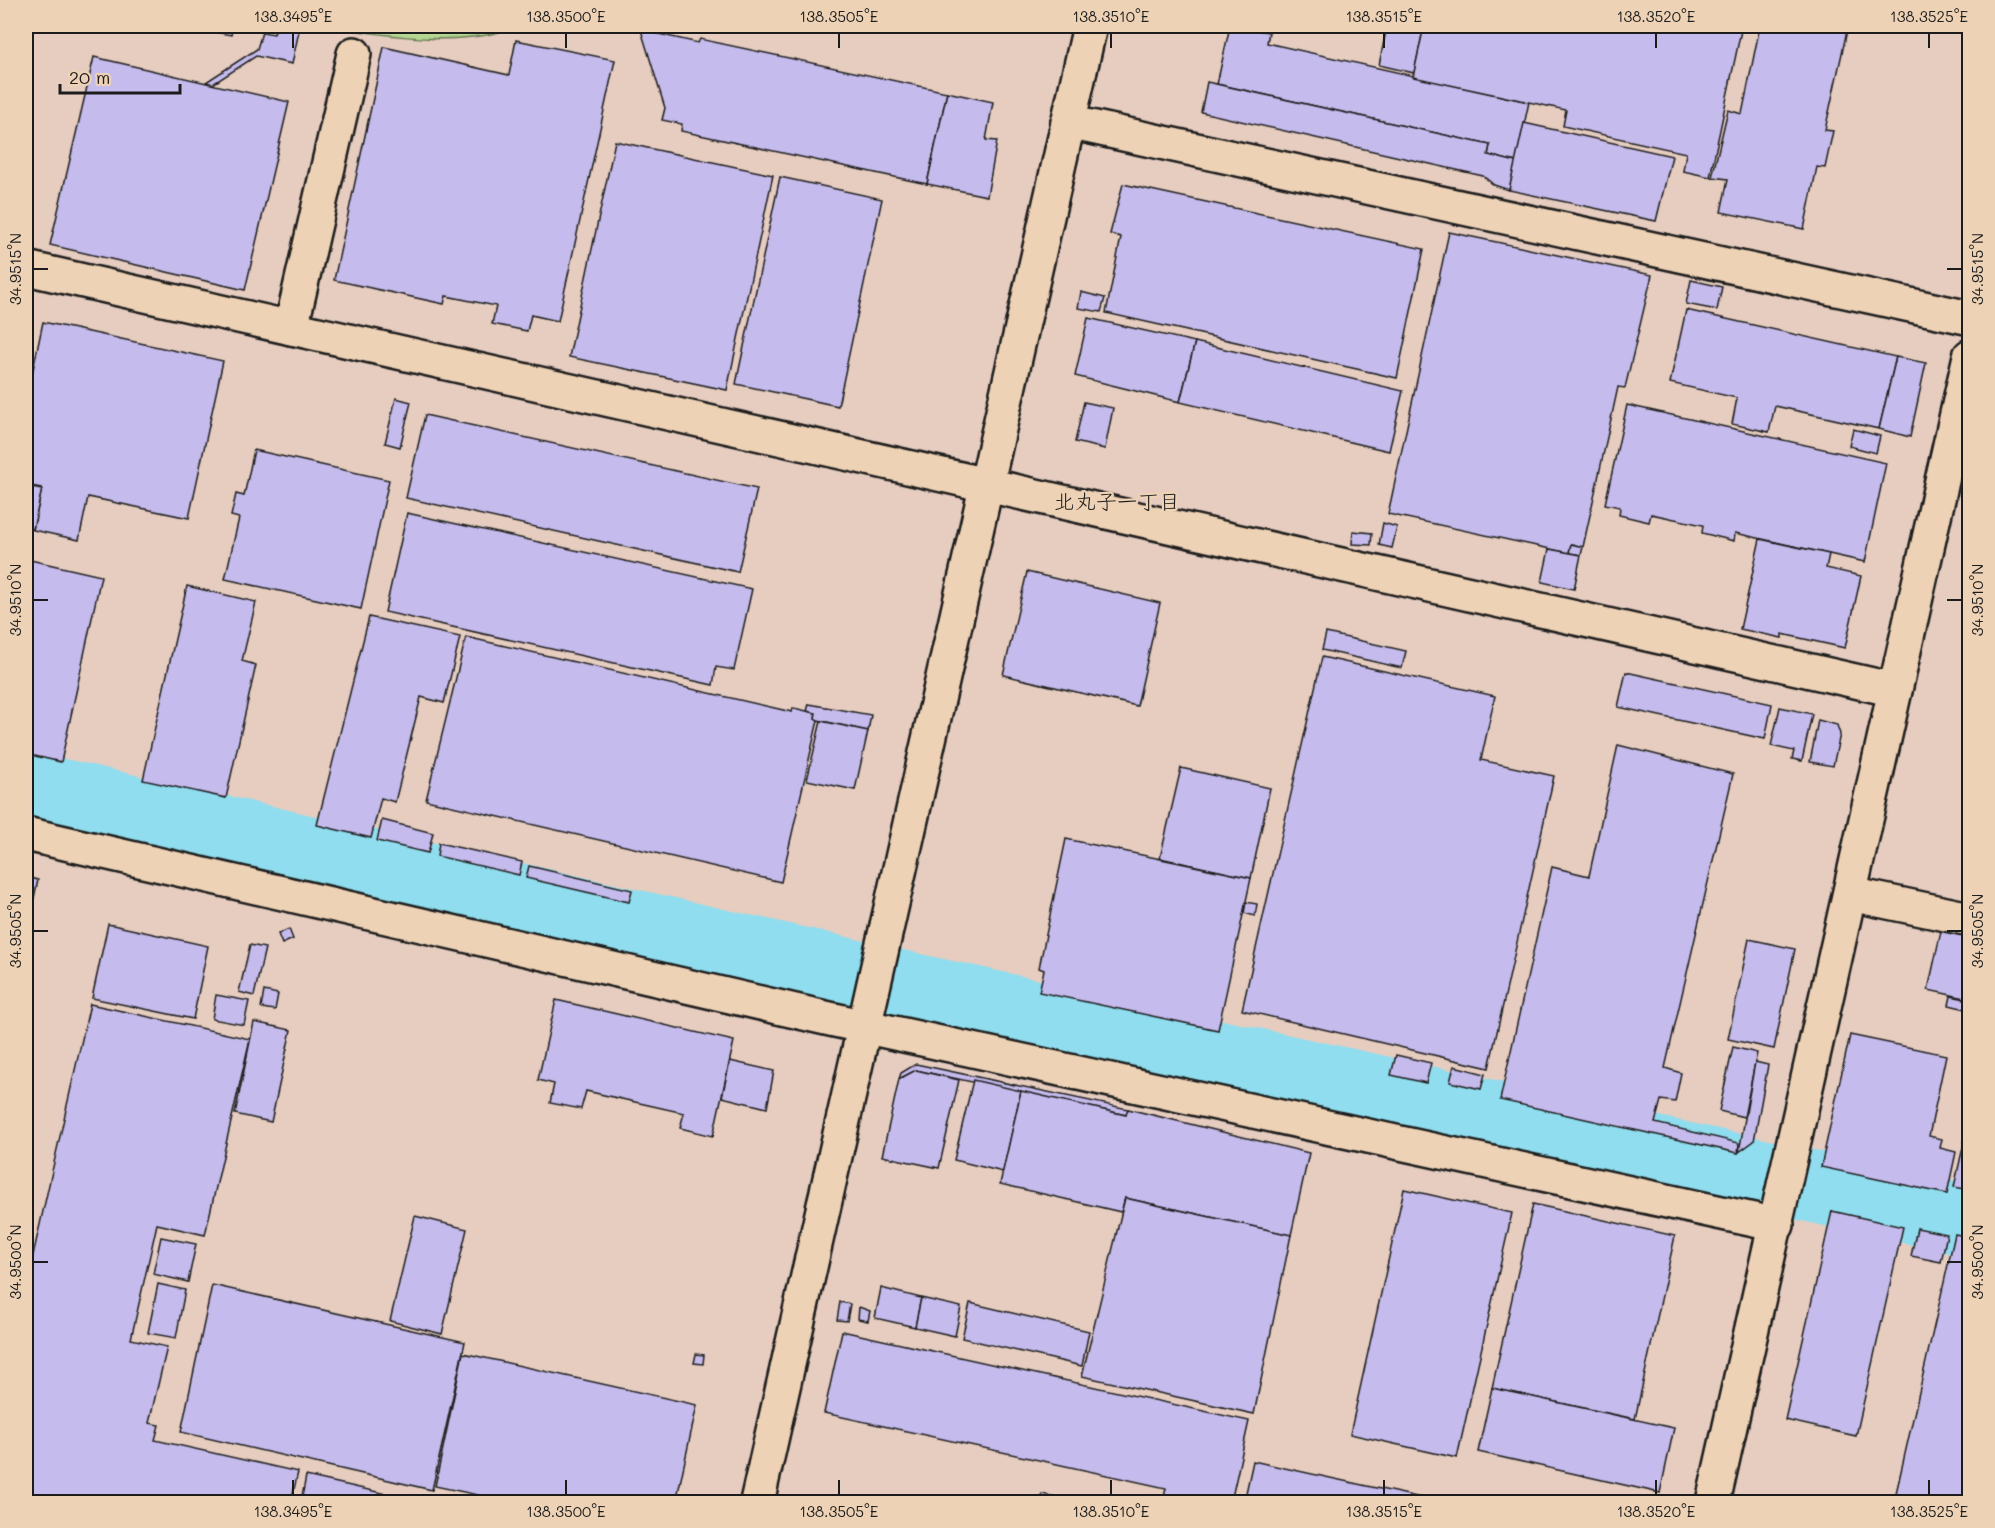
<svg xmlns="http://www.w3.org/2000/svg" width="1995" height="1528" font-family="Mali,'Klee One',sans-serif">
<rect width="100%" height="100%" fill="#e6cdc0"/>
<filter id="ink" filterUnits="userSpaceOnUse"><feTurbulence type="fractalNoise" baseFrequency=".0167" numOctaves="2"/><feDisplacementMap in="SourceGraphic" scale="12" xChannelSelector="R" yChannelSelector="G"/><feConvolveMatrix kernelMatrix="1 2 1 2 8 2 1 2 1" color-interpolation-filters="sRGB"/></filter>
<g filter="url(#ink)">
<!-- green -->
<path fill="#b4d690" stroke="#687956" stroke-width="1.5" d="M322,26H517C463,50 379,34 322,26Z"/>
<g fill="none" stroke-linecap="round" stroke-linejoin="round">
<!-- river -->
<polyline stroke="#8fddee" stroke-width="72" points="26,787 931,993 1970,1221"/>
</g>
<!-- building -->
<g fill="#c5bbed" stroke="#1c1c1c" stroke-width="1.5">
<polygon points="204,26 233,26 231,35 203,30"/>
<polygon points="276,26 300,26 292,64 256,56 213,84 206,82 257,49 262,32 274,34"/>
<polygon points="1230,26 1269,32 1267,43 1529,102 1516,162 1488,155 1490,145 1217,84"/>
<polygon points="1387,26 1424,26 1414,73 1379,65"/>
<polygon points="1424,26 1742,26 1710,177 1683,171 1686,153 1563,126 1566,110 1413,77"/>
<polygon points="1760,26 1848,26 1825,130 1833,131 1825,168 1817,167 1804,229 1721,212 1728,179 1712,177 1728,110 1742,114"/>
<polygon points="641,30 698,43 700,39 947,92 927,184 681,131 682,124 662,120 665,108"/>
<polygon points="516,40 615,60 558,321 531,315 527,331 492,324 496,306 446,296 444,304 334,280 384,47 509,75"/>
<polygon points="94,57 289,102 245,290 50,245"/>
<polygon points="1207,82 1490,145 1488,155 1516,162 1509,190 1494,185 1483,176 1201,112"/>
<polygon points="947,92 993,102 986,140 997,141 987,196 927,184"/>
<polygon points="1524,123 1672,156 1656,221 1509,190"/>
<polygon points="615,141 773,175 727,390 569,357"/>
<polygon points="780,177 882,199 838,406 736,384"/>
<polygon points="1123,184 1424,249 1397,378 1106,313 1121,237 1110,234"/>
<polygon points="1449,232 1652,275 1625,388 1618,387 1583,547 1571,544 1569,553 1388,514"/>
<polygon points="1691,280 1722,287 1717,310 1686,304"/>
<polygon points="1081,292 1105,298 1101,312 1078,308"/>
<polygon points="1686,310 1896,357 1879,429 1775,406 1769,432 1732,424 1737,398 1670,383"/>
<polygon points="1088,318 1195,342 1180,402 1075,376"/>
<polygon points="43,322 223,361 189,518 88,497 79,540 33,530 42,488 26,485 26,403"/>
<polygon points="1195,342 1403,391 1389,451 1180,402"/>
<polygon points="1896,357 1926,363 1910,437 1879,429"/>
<polygon points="396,398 411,402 400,447 385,443"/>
<polygon points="1084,402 1113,408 1105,449 1075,442"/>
<polygon points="1627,405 1886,463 1865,562 1735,533 1734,541 1702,533 1703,525 1651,514 1649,522 1619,515 1620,507 1605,504"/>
<polygon points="425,415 757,489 738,572 406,498"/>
<polygon points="1853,429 1880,436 1876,453 1849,446"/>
<polygon points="254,450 389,480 361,609 225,579 239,518 231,516 236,494 244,496"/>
<polygon points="26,486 42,489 33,529 26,528"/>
<polygon points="407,513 752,589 734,670 716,667 713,685 385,612"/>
<polygon points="1383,523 1397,527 1392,548 1379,545"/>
<polygon points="1353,531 1372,533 1371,545 1352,544"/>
<polygon points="1760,539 1829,554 1826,568 1861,576 1845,648 1782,634 1782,638 1740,629"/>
<polygon points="1571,544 1583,547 1581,555 1569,553"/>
<polygon points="1549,549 1581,555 1574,589 1542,582"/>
<polygon points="26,559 101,576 61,762 26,754"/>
<polygon points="1027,572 1160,603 1137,706 1003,675"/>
<polygon points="187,586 256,602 242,661 256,665 226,798 143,780"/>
<polygon points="369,617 460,637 444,703 421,697 395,802 381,798 371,838 317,825"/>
<polygon points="1326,633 1406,651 1402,668 1322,650"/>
<polygon points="466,637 792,712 793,708 816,713 815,718 818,720 781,882 426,800"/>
<polygon points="1322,657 1495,696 1481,760 1554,776 1489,1068 1242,1010"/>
<polygon points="1626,672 1772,704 1765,739 1618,707"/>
<polygon points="809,704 871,715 868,731 818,720 815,718 816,713 807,711"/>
<polygon points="1780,707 1812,714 1802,761 1792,759 1794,751 1771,746"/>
<polygon points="1818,720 1837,725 1840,734 1833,766 1810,762"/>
<polygon points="821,721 868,731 855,790 807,780"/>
<polygon points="1618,745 1733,774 1665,1068 1681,1073 1675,1102 1661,1100 1655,1123 1739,1143 1738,1153 1500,1100 1552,867 1589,876"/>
<polygon points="1181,768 1270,788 1251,878 1160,858"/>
<polygon points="382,820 433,833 428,853 377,841"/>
<polygon points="1066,839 1251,878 1218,1030 1039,992 1044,970 1039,968"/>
<polygon points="439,843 522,862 519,875 437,856"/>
<polygon points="529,866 632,890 629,902 526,878"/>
<polygon points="26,877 38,880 26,934"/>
<polygon points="1246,902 1257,904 1255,916 1244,913"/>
<polygon points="108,924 208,946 193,1019 92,998"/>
<polygon points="289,929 293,939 282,944 278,934"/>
<polygon points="1941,931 1970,937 1970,999 1928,990"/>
<polygon points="1749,939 1795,949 1774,1049 1728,1039"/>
<polygon points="250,945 265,948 254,996 239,992"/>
<polygon points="264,991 278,994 275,1010 261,1008"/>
<polygon points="216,995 249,1001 244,1025 212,1019"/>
<polygon points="1951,996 1970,1000 1970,1010 1949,1005"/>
<polygon points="556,1000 734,1041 713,1136 680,1128 684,1113 586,1091 581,1109 550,1103 554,1084 538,1080"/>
<polygon points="90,1004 250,1039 205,1235 157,1224 131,1339 167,1347 149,1423 159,1425 155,1440 298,1472 291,1502 26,1502 26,1286"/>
<polygon points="254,1022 291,1030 271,1122 235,1114"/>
<polygon points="1850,1035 1946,1055 1929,1136 1942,1139 1940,1148 1956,1152 1947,1194 1821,1167"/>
<polygon points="1733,1047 1757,1053 1744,1117 1719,1111"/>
<polygon points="1396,1055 1431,1063 1426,1083 1391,1075"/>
<polygon points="730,1061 774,1071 767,1108 722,1097"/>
<polygon points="1755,1062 1768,1065 1754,1141 1739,1152"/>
<polygon points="916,1064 1128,1109 1126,1115 916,1070 899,1079 901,1073"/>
<polygon points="1454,1066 1485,1074 1481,1089 1450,1082"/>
<polygon points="916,1070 959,1080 939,1168 882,1156 899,1079"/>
<polygon points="973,1080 1021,1091 1003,1172 954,1160"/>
<polygon points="1021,1091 1126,1115 1128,1109 1309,1153 1291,1235 1125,1198 1121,1212 1000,1184"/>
<polygon points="1970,1116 1970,1190 1954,1187"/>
<polygon points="1404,1189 1512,1213 1457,1458 1350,1434"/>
<polygon points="1125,1198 1291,1235 1254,1414 1082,1376"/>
<polygon points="1533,1204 1675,1236 1635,1419 1492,1388"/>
<polygon points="1832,1211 1903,1227 1856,1436 1785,1420"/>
<polygon points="415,1216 467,1229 442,1334 390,1321"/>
<polygon points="1917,1228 1947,1234 1941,1262 1911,1256"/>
<polygon points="1955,1234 1970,1237 1970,1502 1894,1502"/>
<polygon points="161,1237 196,1244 188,1282 153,1274"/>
<polygon points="158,1284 185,1290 176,1338 148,1333"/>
<polygon points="212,1285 465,1342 432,1490 181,1432"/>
<polygon points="881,1288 921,1298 915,1327 875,1318"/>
<polygon points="921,1298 961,1307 955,1336 915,1327"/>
<polygon points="840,1302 850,1304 847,1321 837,1320"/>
<polygon points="970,1303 1089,1331 1082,1366 962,1338"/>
<polygon points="859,1307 870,1311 868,1321 858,1319"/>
<polygon points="842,1331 1249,1421 1231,1502 1163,1502 1166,1488 824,1413"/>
<polygon points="463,1353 697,1405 676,1502 511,1502 435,1486"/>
<polygon points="696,1354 704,1355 703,1364 694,1363"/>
<polygon points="1492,1388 1674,1428 1660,1493 1478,1452"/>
<polygon points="1253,1461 1440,1502 1244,1502"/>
<polygon points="306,1476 422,1502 301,1502"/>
<polygon points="1042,1494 1080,1502 1040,1502"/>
</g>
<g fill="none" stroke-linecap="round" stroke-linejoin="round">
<!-- minor casing -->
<g stroke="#1c1c1c" stroke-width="38">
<g id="minor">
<polyline points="1068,122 1970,318"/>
<polyline points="26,268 1895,690"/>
<polyline points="291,328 354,54"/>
<polyline points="26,834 830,1019 1777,1225"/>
<polyline points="1850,894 1970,919"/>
<polyline points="757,1502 1090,26"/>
<polyline points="1713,1502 1970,356"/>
</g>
</g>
<!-- minor -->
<use href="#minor" stroke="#eed2b5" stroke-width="33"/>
</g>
</g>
<!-- ticks -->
<path fill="none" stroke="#1c1c1c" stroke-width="2" d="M293,33V48M566,33V48M839,33V48M1111,33V48M1384,33V48M1656,33V48M1929,33V48M33,269H48M1947,269H1962M33,600H48M1947,600H1962M33,931H48M1947,931H1962M33,1262H48M1947,1262H1962M293,1480V1495M566,1480V1495M839,1480V1495M1111,1480V1495M1384,1480V1495M1656,1480V1495M1929,1480V1495"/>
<g text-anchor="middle" stroke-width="4.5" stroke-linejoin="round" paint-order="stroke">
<!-- neighbourhood labels -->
<g font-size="21" fill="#1c1c1c" stroke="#eed2b5">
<text x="1117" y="509">北丸子一丁目</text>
</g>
</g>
<!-- margin -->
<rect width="1995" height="1528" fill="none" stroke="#eed2b5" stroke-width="66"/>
<!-- scale -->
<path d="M60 84v9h120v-9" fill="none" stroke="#1c1c1c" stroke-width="3"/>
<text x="69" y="84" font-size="18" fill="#1c1c1c" stroke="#eed2b5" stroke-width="4.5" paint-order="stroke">20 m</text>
<rect x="33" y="33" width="1929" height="1462" fill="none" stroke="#1c1c1c" stroke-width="2"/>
<g font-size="15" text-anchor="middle" fill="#1c1c1c">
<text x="293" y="22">138.3495°E</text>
<text x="566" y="22">138.3500°E</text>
<text x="839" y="22">138.3505°E</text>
<text x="1111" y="22">138.3510°E</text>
<text x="1384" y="22">138.3515°E</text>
<text x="1656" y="22">138.3520°E</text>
<text x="1929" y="22">138.3525°E</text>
<text transform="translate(16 269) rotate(-90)" y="5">34.9515°N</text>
<text transform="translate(1978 269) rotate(-90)" y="5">34.9515°N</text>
<text transform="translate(16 600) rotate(-90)" y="5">34.9510°N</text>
<text transform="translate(1978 600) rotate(-90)" y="5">34.9510°N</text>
<text transform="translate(16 931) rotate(-90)" y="5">34.9505°N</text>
<text transform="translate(1978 931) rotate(-90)" y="5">34.9505°N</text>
<text transform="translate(16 1262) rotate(-90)" y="5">34.9500°N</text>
<text transform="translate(1978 1262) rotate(-90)" y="5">34.9500°N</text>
<text x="293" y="1517">138.3495°E</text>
<text x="566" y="1517">138.3500°E</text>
<text x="839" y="1517">138.3505°E</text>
<text x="1111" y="1517">138.3510°E</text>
<text x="1384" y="1517">138.3515°E</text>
<text x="1656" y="1517">138.3520°E</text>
<text x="1929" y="1517">138.3525°E</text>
</g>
</svg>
